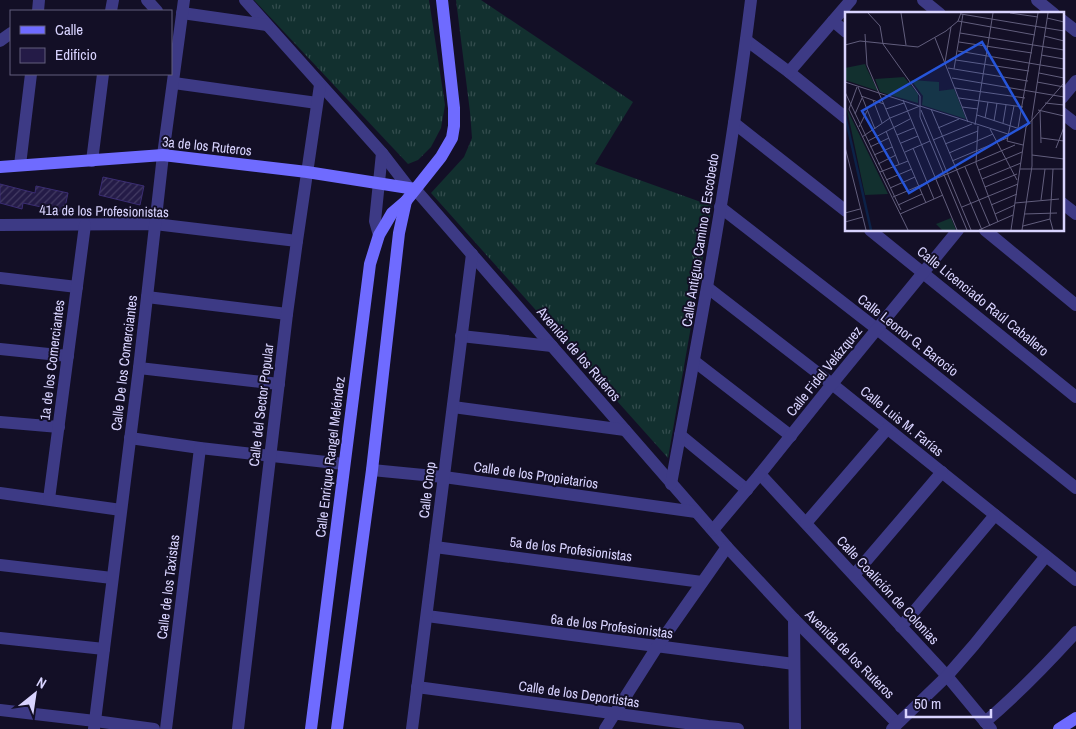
<svg xmlns="http://www.w3.org/2000/svg" width="1076" height="729" font-family="'Archivo Narrow',sans-serif">
<defs>
<pattern id="grass-tufts" width="24" height="20" patternUnits="userSpaceOnUse" patternTransform="scale(1.25)"><rect width="24" height="20" fill="#12302f"/><path d="M3 7l-1-3M5 7V3M7 7l1-3M15 17l-1-3M17 17v-4M19 17l1-3" fill="none" stroke="#344d4e"/></pattern>
<pattern id="building-hatch" width="6" height="6" patternUnits="userSpaceOnUse" patternTransform="scale(1.25)"><rect width="6" height="6" fill="#241b47"/><path d="M-1 1l2-2M0 6l6-6M5 7l2-2" fill="none" stroke="#433b63"/></pattern>
</defs>
<rect width="100%" height="100%" fill="#130f26"/>
<!-- grass -->
<g fill="url(#grass-tufts)">
<polygon points="254,0 429,0 445,105 441,128 431,147 418,160 408,164"/>
<polygon points="456,0 481,0 633,102 595,164 712,206 668,458 431,193 464,157 472,138 470,112"/>
</g>
<!-- building -->
<g fill="url(#building-hatch)" stroke="#3b2d73">
<polygon points="103,177 144,186 140,205 99,195"/>
<polygon points="0,184 35,193 36,186 68,193 64,212 23,203 22,209 0,203"/>
</g>
<g fill="none" stroke-linecap="round" stroke-linejoin="round">
<!-- street -->
<g stroke="#3d3a85" stroke-width="12">
<polyline points="147,0 157,11"/>
<polyline points="245,0 382,153 409,188"/>
<polyline points="923,0 940,14"/>
<polyline points="1037,0 1054,14"/>
<polyline points="38,11 39,0"/>
<polyline points="111,11 113,0"/>
<polyline points="182,13 267,25"/>
<polyline points="1062,20 1076,31"/>
<polyline points="833,21 846,32"/>
<polyline points="746,40 789,72 846,118"/>
<polyline points="0,41 11,33"/>
<polyline points="789,72 851,0"/>
<polyline points="174,83 317,103"/>
<polyline points="1062,98 1076,81"/>
<polyline points="1062,113 1076,124"/>
<polyline points="734,123 846,211"/>
<polyline points="92,161 103,74"/>
<polyline points="20,165 31,74"/>
<polyline points="415,189 727,547 794,619 897,723"/>
<polyline points="1062,203 1076,214"/>
<polyline points="720,207 877,329 1076,488"/>
<polyline points="0,225 155,224 297,241"/>
<polyline points="870,230 1076,397"/>
<polyline points="985,230 1076,305"/>
<polyline points="379,235 375,221 382,153"/>
<polyline points="0,278 77,287"/>
<polyline points="708,288 832,384 1076,580"/>
<polyline points="147,297 287,314"/>
<polyline points="461,336 552,346"/>
<polyline points="0,349 68,356"/>
<polyline points="694,361 791,436"/>
<polyline points="139,368 279,384"/>
<polyline points="453,407 625,430"/>
<polyline points="0,422 59,427"/>
<polyline points="680,435 747,490"/>
<polyline points="130,438 200,448 344,464"/>
<polyline points="372,470 444,477 696,512"/>
<polyline points="760,474 947,676 991,729"/>
<path d="M671,484C701,323 731,162 751,0"/>
<polyline points="0,493 121,510"/>
<polyline points="49,499 85,225"/>
<polyline points="806,523 887,429"/>
<polyline points="713,530 760,474 832,384 958,230"/>
<polyline points="435,547 702,582"/>
<polyline points="0,565 112,578"/>
<polyline points="854,575 942,472"/>
<polyline points="427,616 794,664"/>
<polyline points="794,619 795,729"/>
<polyline points="901,627 995,515"/>
<polyline points="0,638 104,649"/>
<polyline points="417,687 708,726 738,729"/>
<polyline points="0,710 95,721 154,729"/>
<path d="M985,722C1018,694 1047,664 1076,632"/>
<polyline points="94,729 139,368 163,155 184,0"/>
<polyline points="166,729 200,448"/>
<polyline points="238,729 287,314 297,241 320,85"/>
<polyline points="412,729 472,254"/>
<polyline points="605,729 657,647 727,547"/>
<polyline points="892,729 947,676 974,645 1046,556"/>
</g>
<!-- secondary -->
<g stroke="#6f6bff" stroke-width="12">
<polyline points="0,167 163,155 307,172 415,189"/>
<polyline points="311,729 370,264 379,235 385,225 392,213 406,201 441,157 452,138 454,126 454,108 442,0"/>
<polyline points="337,729 372,470 399,233 406,201"/>
<polyline points="1059,729 1076,718"/>
</g>
</g>
<g text-anchor="middle" stroke-width="4" stroke-linejoin="round" paint-order="stroke">
<!-- street labels -->
<g font-size="14" fill="#d9d4ff" stroke="#130f26">
<text transform="translate(207 146) rotate(6)" y="5">3a de los Ruteros</text>
<text transform="translate(104 211) rotate(1)" y="5">41a de los Profesionistas</text>
<text transform="translate(700 240) rotate(-81)" y="5">Calle Antiguo Camino a Escobedo</text>
<text transform="translate(983 301) rotate(39)" y="5">Calle Licenciado Raúl Caballero</text>
<text transform="translate(908 335) rotate(38)" y="5">Calle Leonor G. Barocio</text>
<text transform="translate(579 354) rotate(49)" y="5">Avenida de los Ruteros</text>
<text transform="translate(52 360) rotate(-83)" y="5">1a de los Comerciantes</text>
<text transform="translate(124 363) rotate(-83)" y="5">Calle De los Comerciantes</text>
<text transform="translate(824 371) rotate(-51)" y="5">Calle Fidel Velázquez</text>
<text transform="translate(261 405) rotate(-83)" y="5">Calle del Sector Popular</text>
<text transform="translate(902 421) rotate(39)" y="5">Calle Luis M. Farías</text>
<text transform="translate(330 457) rotate(-83)" y="5">Calle Enrique Rangel Meléndez</text>
<text transform="translate(536 475) rotate(8)" y="5">Calle de los Propietarios</text>
<text transform="translate(427 490) rotate(-83)" y="5">Calle Cnop</text>
<text transform="translate(571 549) rotate(7)" y="5">5a de los Profesionistas</text>
<text transform="translate(168 587) rotate(-83)" y="5">Calle de los Taxistas</text>
<text transform="translate(888 590) rotate(47)" y="5">Calle Coalición de Colonias</text>
<text transform="translate(612 626) rotate(7)" y="5">6a de los Profesionistas</text>
<text transform="translate(850 654) rotate(45)" y="5">Avenida de los Ruteros</text>
<text transform="translate(579 694) rotate(8)" y="5">Calle de los Deportistas</text>
</g>
</g>
<!-- overview -->
<g transform="translate(845 12)">
<rect width="219" height="219" fill="#130f26"/>
<path d="M20,52L22,57L33,79L0,68V56ZM59,65L73,82V91L35,80L30,67ZM66,68L94,70V79L109,77L121,107L77,93L78,84ZM0,88L2,97L43,182L20,183Z" fill="#12302f"/>
<path d="M106,206L111,218H97L91,212Z" fill="#12302f"/>
<path fill="none" stroke="#0c2248" stroke-width="2.5" d="M0,103L26,218"/>
<path fill="none" stroke="#625e7d" stroke-width="1" d="M23,1L35,14L38,32L75,84V105L122,218M56,1L61,33M165,1L193,5M116,2L219,19M202,6L219,10M113,9L190,23M115,21L219,38M20,22L22,53L81,191M199,24L219,29M90,26L123,110M114,30L187,41M0,33L15,29L73,35L101,19L113,9L116,1M113,39L219,57M196,43L219,47M111,48L184,59M100,50L106,15M103,56L183,69M109,57L118,2M194,61L219,66M107,66L219,85M0,70L74,94M192,70L219,75M12,75L4,97L63,218M13,75L30,117M110,76L180,86M0,80L56,198M16,84L39,92M114,86L178,95M28,88L37,111M58,88L112,218M200,91L219,93M169,94L162,129L178,133M117,95L133,97M41,97L59,91M86,97L137,218M76,98L126,218M193,98L219,104M195,98L196,131M10,102L17,86M132,103L175,117M140,106L143,90M149,109L152,91M158,111L161,93M130,113L148,1M133,114L131,151L153,210M14,115L22,99M93,116L114,107M173,116L193,1M145,117L172,168M41,119L54,152M52,123L69,116M17,125L45,106L75,94L163,122M196,126L219,129M88,128L127,112M23,129L65,107M56,131L73,124M100,132L133,119M0,135L21,218M25,135L44,126M68,136L89,187M211,136L219,115M60,140L85,129M104,141L148,122M29,143L47,135M187,143L219,147M107,149L162,126M33,152L51,143M120,155L145,214M175,157H219M134,158L177,140M35,160L63,149M137,167L176,151M41,168L67,157M140,175L172,162M45,176L70,165M48,185L170,133M196,188L200,157M170,191L214,187M53,193L77,182M146,193L172,182M117,195L173,172M0,201L15,197M55,202L98,183M150,202L170,193M179,202L212,201M0,210L18,205M178,214L205,207M134,218L168,203M166,218L181,115L219,71M177,218L187,154V105L203,1M208,218L205,207L208,157"/>
<path fill="#2655da" fill-opacity="0.15" stroke="#2655da" stroke-width="2.5" d="M137,30L184,111L64,181L17,99Z"/>
<rect width="219" height="219" fill="none" stroke="#d9d4ff" stroke-width="2.5"/>
</g>
<!-- legend -->
<rect x="10" y="10" width="162" height="65" fill="#130f26" stroke="#625e7d"/>
<rect x="20" y="26" width="25" height="8" fill="#6f6bff" stroke="#625e7d"/>
<text x="55" y="35" font-size="15" fill="#d9d4ff">Calle</text>
<rect x="20" y="48" width="25" height="15" fill="#241b47" stroke="#625e7d"/>
<text x="55" y="60" font-size="15" fill="#d9d4ff">Edificio</text>
<!-- north arrow -->
<g transform="translate(35 694) rotate(30)" stroke="#130f26" stroke-width="4" paint-order="stroke">
<path d="M0-4L9 19L0 12L-9 19Z" fill="#d9d4ff"/>
<text y="-8" font-size="14" font-weight="bold" text-anchor="middle" fill="#d9d4ff">N</text>
</g>
<!-- scale -->
<path d="M906 709v8h85v-8" fill="none" stroke="#d9d4ff" stroke-width="2.5"/>
<text x="914" y="709" font-size="15" fill="#d9d4ff" stroke="#130f26" stroke-width="4" paint-order="stroke">50 m</text>
</svg>
